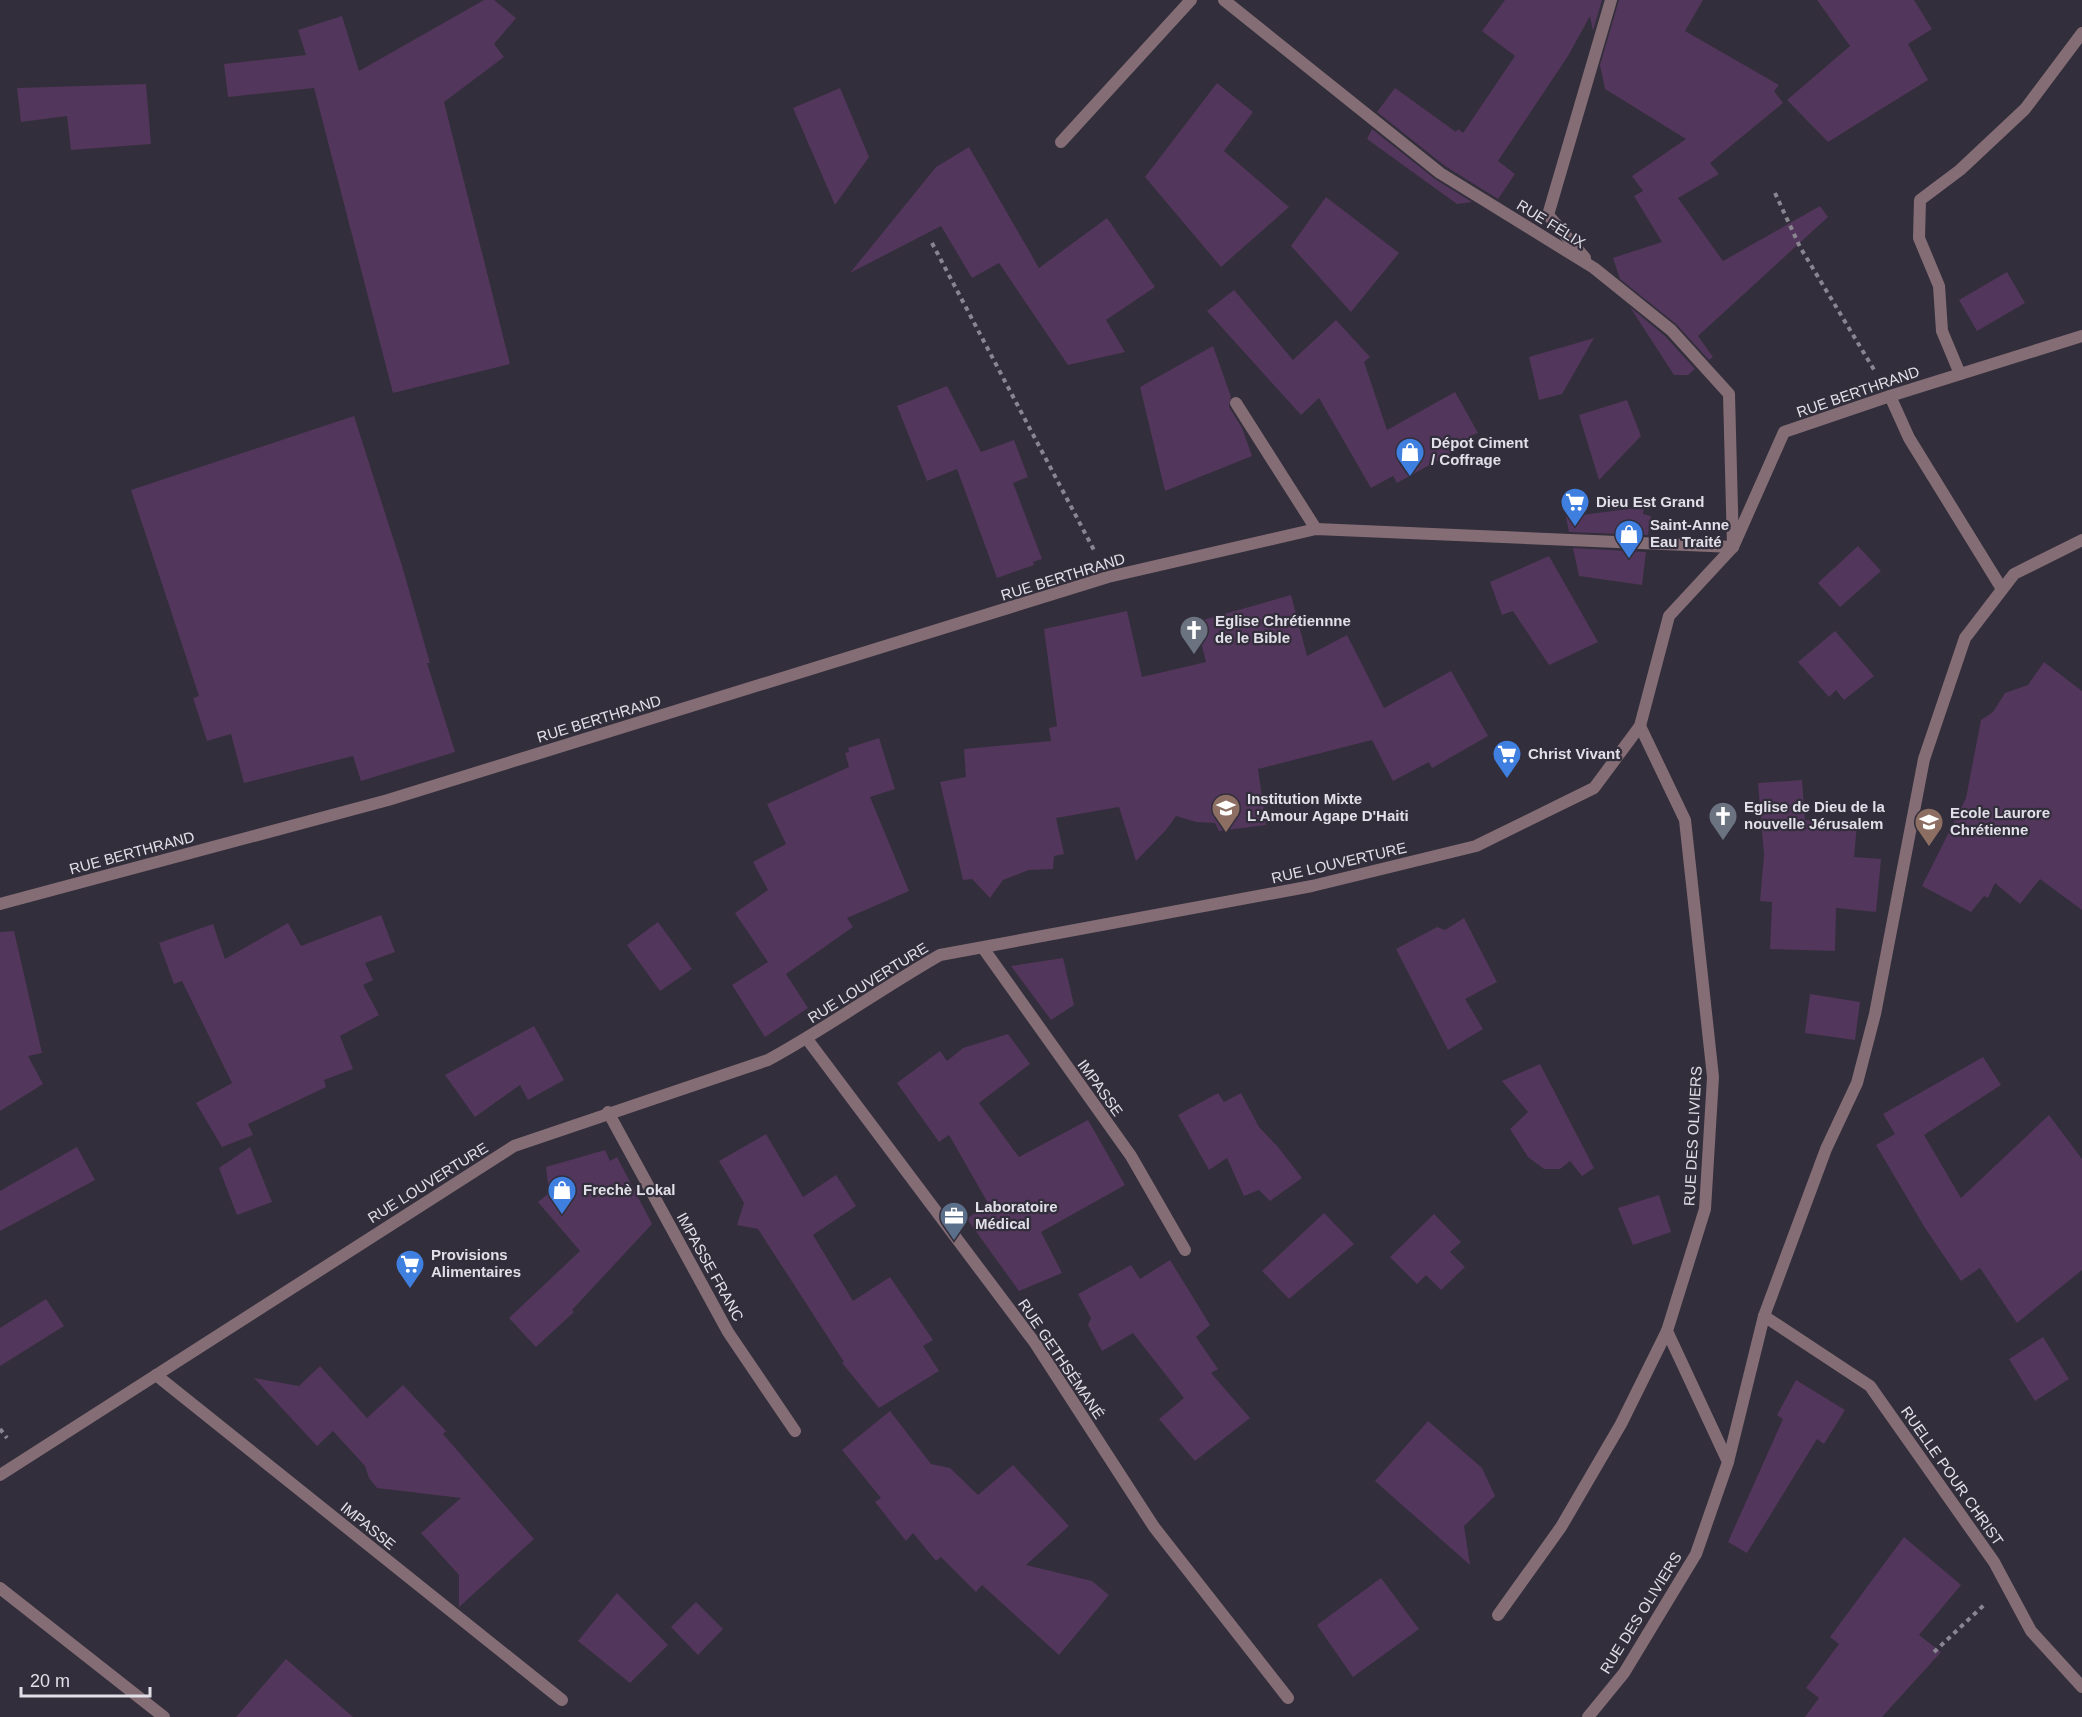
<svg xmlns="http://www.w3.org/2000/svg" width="2082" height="1717" font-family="Helvetica,sans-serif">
<rect width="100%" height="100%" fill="#322e3b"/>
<!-- building -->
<g fill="#53365b">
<polygon points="484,0 494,0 516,18 494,44 504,57 444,102 510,364 393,393 314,88 228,97 224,64 306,55 298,30 342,16 359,71"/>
<polygon points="1505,0 1602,0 1593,31 1590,16 1568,56 1498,161 1515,174 1498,199 1445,166 1377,112 1395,88 1456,132 1458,129 1463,133 1515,56 1482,31"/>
<polygon points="1619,0 1703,0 1685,31 1779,85 1774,91 1783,103 1710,163 1719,174 1678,198 1723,261 1820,206 1828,217 1698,336 1713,357 1709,360 1676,324 1620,279 1613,258 1662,242 1634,196 1643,191 1632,176 1686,139 1605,89 1600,65"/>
<polygon points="1817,0 1914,0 1932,29 1908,44 1928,80 1828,142 1787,100 1850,46"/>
<polygon points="1217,83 1253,112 1224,151 1289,207 1221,267 1145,177"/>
<polygon points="146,84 151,144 71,150 67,116 21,122 17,88"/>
<polygon points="840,88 869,157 835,205 793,108"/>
<polygon points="1372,129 1435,179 1472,202 1457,204 1367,139"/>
<polygon points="969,147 1039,268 1107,218 1155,287 1106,320 1125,352 1068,365 999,263 972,278 941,226 850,273 936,167"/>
<polygon points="1326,197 1399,253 1351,312 1291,246"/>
<polygon points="2007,272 2025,303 1977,331 1959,300"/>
<polygon points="1234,290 1293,360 1336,320 1370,357 1364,362 1387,430 1455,392 1478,433 1470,436 1473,441 1397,483 1393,476 1371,488 1319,398 1301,415 1207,311"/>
<polygon points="1630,307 1665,336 1695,369 1688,375 1674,375"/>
<polygon points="1594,338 1562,394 1539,400 1529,357"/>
<polygon points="1213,346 1231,397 1229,407 1242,428 1252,456 1165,491 1140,387"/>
<polygon points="947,386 981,452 1014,440 1028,477 1013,483 1042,559 1033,562 1034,565 997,578 957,469 927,481 897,406"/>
<polygon points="1627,400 1641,436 1599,480 1579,415"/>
<polygon points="354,416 402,566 430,663 427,663 455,752 361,781 353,756 244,783 231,734 207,741 193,698 199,696 131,490"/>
<polygon points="1644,507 1643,514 1651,516 1648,535 1569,532 1566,517"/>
<polygon points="1858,546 1881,571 1840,607 1818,583"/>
<polygon points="1573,548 1646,552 1642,585 1579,576"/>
<polygon points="1549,556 1598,642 1549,665 1513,611 1502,615 1490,582"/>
<polygon points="1291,595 1307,656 1347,635 1384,708 1451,671 1488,736 1432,768 1429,762 1393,781 1372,740 1258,769 1266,825 1219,831 1215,823 1196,822 1176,816 1166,830 1136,861 1119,807 1056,818 1064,854 1054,856 1053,869 1029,870 1003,880 990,898 972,879 963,880 940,782 966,777 964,749 1051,741 1049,728 1057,726 1044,629 1127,611 1142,677 1206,662 1196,622"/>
<polygon points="1835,631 1874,676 1844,700 1836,690 1829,697 1798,662"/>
<polygon points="2044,662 2082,691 2082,910 2040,879 2020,904 1995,883 1988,898 1984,896 1971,912 1922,886 1966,798 1981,720 1993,712 2005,693 2028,685"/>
<polygon points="879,738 895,789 870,797 909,891 847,918 853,927 786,974 808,1008 765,1037 732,985 768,962 735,913 768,890 753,862 786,844 767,804 849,767 845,753 849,752 848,748"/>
<polygon points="1802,780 1805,820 1857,825 1854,857 1881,859 1876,912 1836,908 1835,951 1770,949 1772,902 1760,901 1764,855 1758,783"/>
<polygon points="381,915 395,952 365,963 373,980 363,985 379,1015 340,1036 353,1069 324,1080 326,1087 248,1124 253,1135 222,1147 196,1103 232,1083 182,981 174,984 159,943 213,924 225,959 288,923 301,946"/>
<polygon points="1464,918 1497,982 1465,999 1483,1029 1448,1050 1396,949 1437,927 1445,930"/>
<polygon points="658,922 692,969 660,991 627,945"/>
<polygon points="14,931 42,1053 28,1056 43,1084 0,1111 0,932"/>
<polygon points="1063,958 1074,1005 1051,1020 1011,966"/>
<polygon points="1810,994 1860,1002 1855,1040 1805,1033"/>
<polygon points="534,1026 564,1080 528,1100 520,1085 475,1117 445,1075"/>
<polygon points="1008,1034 1030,1064 979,1103 1019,1157 1088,1120 1125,1185 1041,1232 1062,1273 1019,1291 967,1219 988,1203 949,1135 939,1142 897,1083 940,1051 947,1061 963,1048"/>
<polygon points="1983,1057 2001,1085 1924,1135 1961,1198 2049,1115 2082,1159 2082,1270 2017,1323 1980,1268 1961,1281 1925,1228 1876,1145 1895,1134 1883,1114"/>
<polygon points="1540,1064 1594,1168 1582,1176 1570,1161 1560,1169 1544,1169 1528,1157 1510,1129 1528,1112 1502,1081"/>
<polygon points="1218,1093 1224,1102 1241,1093 1259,1127 1278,1147 1302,1178 1270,1201 1259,1190 1244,1196 1227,1158 1209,1170 1178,1115"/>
<polygon points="766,1134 803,1197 836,1175 856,1206 813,1235 853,1301 890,1277 933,1340 923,1346 939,1371 879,1408 842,1363 844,1362 758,1229 737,1225 744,1203 719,1161"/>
<polygon points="77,1147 95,1180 0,1231 0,1191"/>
<polygon points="250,1147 272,1202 237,1215 219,1168"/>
<polygon points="605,1150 610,1161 617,1157 652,1224 572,1310 574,1312 536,1347 509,1318 580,1251 538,1202 549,1193 546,1167"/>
<polygon points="1659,1195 1671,1232 1633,1245 1618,1208"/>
<polygon points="1324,1213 1354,1244 1289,1299 1262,1271"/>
<polygon points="1434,1214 1461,1242 1450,1252 1465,1267 1441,1290 1426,1275 1417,1284 1390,1257"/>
<polygon points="1170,1260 1210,1325 1196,1337 1218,1369 1211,1373 1250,1418 1195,1461 1159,1419 1184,1398 1133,1333 1102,1351 1088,1325 1091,1318 1078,1294 1131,1265 1140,1279"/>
<polygon points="46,1299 64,1326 0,1366 0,1328"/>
<polygon points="2043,1337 2069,1379 2035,1401 2009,1359"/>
<polygon points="320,1366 367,1418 403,1385 446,1431 443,1434 534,1539 459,1607 459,1575 421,1533 461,1498 377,1488 369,1478 365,1466 333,1431 317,1446 254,1378 299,1386"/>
<polygon points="1796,1380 1845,1410 1824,1444 1817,1439 1747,1553 1728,1542 1783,1419 1777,1415"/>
<polygon points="890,1411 931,1464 950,1468 978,1495 1013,1465 1069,1526 1026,1565 1092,1581 1109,1595 1059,1655 982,1585 976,1592 941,1557 936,1561 913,1533 906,1541 875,1502 881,1498 842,1450"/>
<polygon points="1428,1421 1482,1468 1495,1496 1464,1526 1470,1565 1375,1481"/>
<polygon points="1904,1537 1961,1585 1919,1635 1941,1652 1882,1717 1805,1717 1819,1698 1806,1688 1839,1644 1830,1637"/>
<polygon points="1381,1578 1419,1629 1353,1677 1317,1625"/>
<polygon points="617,1593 668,1645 630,1683 578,1641"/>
<polygon points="696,1602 723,1629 698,1655 671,1627"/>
<polygon points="286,1659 353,1717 236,1717"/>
</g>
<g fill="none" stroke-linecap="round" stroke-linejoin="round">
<!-- path -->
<g stroke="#898691" stroke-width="4" stroke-dasharray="4.5 4.5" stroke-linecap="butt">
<polyline points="1775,193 1800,247 1876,373"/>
<polyline points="932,243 1095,552"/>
<polyline points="0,1429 7,1438"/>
<polyline points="1934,1652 1984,1605"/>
</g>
<!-- service -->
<g stroke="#846d75" stroke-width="12">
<polyline points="1061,142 1191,0"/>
<polyline points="1236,403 1316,529"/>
</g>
<!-- minor -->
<g stroke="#846d75" stroke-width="12">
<polyline points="1585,258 1548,215 1611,0"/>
<polyline points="1960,374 1942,331 1939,286 1919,238 1920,200 1960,170 2025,109 2082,33"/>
<polyline points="1890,396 1909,438 2002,589"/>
<polyline points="983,948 1131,1156 1185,1250"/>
<polyline points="807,1039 1035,1343 1154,1527 1288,1698"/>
<polyline points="608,1112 728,1332 795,1431"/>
<polyline points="1764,1316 1870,1386 1994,1562 2031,1631 2082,1687"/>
<polyline points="156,1375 562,1700"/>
<polyline points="1728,1462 1764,1316 1826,1149 1857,1083 1875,1014 1924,759 1965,638 2014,574 2082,540"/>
<path d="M0,1475L514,1146L768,1060C827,1028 882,988 940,955L1312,886L1476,846L1594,788L1640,726L1669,616L1733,547L1729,394L1671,330L1594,268L1440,173L1224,0"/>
<polyline points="0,1588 164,1717"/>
<polyline points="1498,1615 1561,1527 1621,1424 1667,1331"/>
<polyline points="1588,1717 1624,1673 1696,1554 1728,1462 1667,1331 1705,1209 1713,1077 1685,820 1640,726"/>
</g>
<!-- tertiary -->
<polyline stroke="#846d75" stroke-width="12" points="0,904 388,800 1108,577 1316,529 1733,547 1784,432 1890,396 2082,336"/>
</g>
<!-- icons -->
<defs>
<g id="shop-pin" transform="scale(1.5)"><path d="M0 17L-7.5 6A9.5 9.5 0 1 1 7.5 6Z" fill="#3f7fe0" stroke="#322e3b"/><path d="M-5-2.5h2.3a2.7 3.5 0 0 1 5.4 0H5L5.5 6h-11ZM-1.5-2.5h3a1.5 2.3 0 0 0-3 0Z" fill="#fff"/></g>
<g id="supermarket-pin" transform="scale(1.5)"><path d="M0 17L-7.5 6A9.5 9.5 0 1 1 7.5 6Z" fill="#3f7fe0" stroke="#322e3b"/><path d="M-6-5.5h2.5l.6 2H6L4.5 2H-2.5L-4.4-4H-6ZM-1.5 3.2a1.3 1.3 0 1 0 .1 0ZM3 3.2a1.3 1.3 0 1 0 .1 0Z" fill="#fff"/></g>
<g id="church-pin" transform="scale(1.5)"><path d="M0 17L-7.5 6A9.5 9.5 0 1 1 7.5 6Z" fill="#6b7280" stroke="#322e3b"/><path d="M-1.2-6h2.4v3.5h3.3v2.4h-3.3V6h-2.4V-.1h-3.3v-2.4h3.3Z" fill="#fff"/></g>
<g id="school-pin" transform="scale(1.5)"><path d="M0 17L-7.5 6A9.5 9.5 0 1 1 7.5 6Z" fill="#8d6e63" stroke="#322e3b"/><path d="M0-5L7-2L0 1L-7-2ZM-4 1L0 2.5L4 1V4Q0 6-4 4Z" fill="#fff"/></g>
<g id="office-pin" transform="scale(1.5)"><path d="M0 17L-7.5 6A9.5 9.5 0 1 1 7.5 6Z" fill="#5c6f8a" stroke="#322e3b"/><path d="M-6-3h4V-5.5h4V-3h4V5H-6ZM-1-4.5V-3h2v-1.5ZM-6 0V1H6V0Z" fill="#fff"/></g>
</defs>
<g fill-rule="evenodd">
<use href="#shop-pin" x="1410" y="452"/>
<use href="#supermarket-pin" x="1575" y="502"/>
<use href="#shop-pin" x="1629" y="534"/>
<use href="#church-pin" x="1194" y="630"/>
<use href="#supermarket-pin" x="1507" y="754"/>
<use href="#school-pin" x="1226" y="808"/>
<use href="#church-pin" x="1723" y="816"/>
<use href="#school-pin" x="1929" y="822"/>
<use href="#shop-pin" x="562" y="1190"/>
<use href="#office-pin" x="954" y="1216"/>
<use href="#supermarket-pin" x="410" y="1264"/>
</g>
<g text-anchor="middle" stroke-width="4.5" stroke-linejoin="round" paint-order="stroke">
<!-- street labels -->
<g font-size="15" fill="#e1dfe8" stroke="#322e3b">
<text transform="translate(1551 224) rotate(32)" y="5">RUE FÉLIX</text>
<text transform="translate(1858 392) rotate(-19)" y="5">RUE BERTHRAND</text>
<text transform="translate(1063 577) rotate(-17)" y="5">RUE BERTHRAND</text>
<text transform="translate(599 719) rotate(-17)" y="5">RUE BERTHRAND</text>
<text transform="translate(132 853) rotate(-15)" y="5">RUE BERTHRAND</text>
<text transform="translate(1339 863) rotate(-13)" y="5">RUE LOUVERTURE</text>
<text transform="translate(868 983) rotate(-32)" y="5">RUE LOUVERTURE</text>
<text transform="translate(1100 1088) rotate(54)" y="5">IMPASSE</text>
<text transform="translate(1693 1136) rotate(-87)" y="5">RUE DES OLIVIERS</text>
<text transform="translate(428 1183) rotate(-32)" y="5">RUE LOUVERTURE</text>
<text transform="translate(710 1267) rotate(61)" y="5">IMPASSE FRANC</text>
<text transform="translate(1061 1359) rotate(56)" y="5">RUE GETHSÉMANÉ</text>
<text transform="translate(1952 1476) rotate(55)" y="5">RUELLE POUR CHRIST</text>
<text transform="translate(368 1526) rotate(39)" y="5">IMPASSE</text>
<text transform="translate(1641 1613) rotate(-58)" y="5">RUE DES OLIVIERS</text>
</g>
<!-- poi labels -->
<g font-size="15" font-weight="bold" fill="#e1dfe8" stroke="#322e3b" text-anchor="start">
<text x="1431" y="448">Dépot Ciment<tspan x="1431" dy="17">/ Coffrage</tspan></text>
<text x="1596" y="507">Dieu Est Grand</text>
<text x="1650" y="530">Saint-Anne<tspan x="1650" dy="17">Eau Traité</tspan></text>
<text x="1215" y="626">Eglise Chrétiennne<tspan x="1215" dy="17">de le Bible</tspan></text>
<text x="1528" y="759">Christ Vivant</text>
<text x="1247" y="804">Institution Mixte<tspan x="1247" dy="17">L'Amour Agape D'Haiti</tspan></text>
<text x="1744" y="812">Eglise de Dieu de la<tspan x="1744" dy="17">nouvelle Jérusalem</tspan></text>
<text x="1950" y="818">Ecole Laurore<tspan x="1950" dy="17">Chrétienne</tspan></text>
<text x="583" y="1195">Frechè Lokal</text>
<text x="975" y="1212">Laboratoire<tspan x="975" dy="17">Médical</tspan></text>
<text x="431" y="1260">Provisions<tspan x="431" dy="17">Alimentaires</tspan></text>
</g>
</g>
<!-- scale -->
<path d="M21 1687v9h129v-9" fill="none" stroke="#e1dfe8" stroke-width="3"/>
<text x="30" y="1687" font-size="18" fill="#e1dfe8" stroke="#322e3b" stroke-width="4.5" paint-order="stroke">20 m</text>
</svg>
